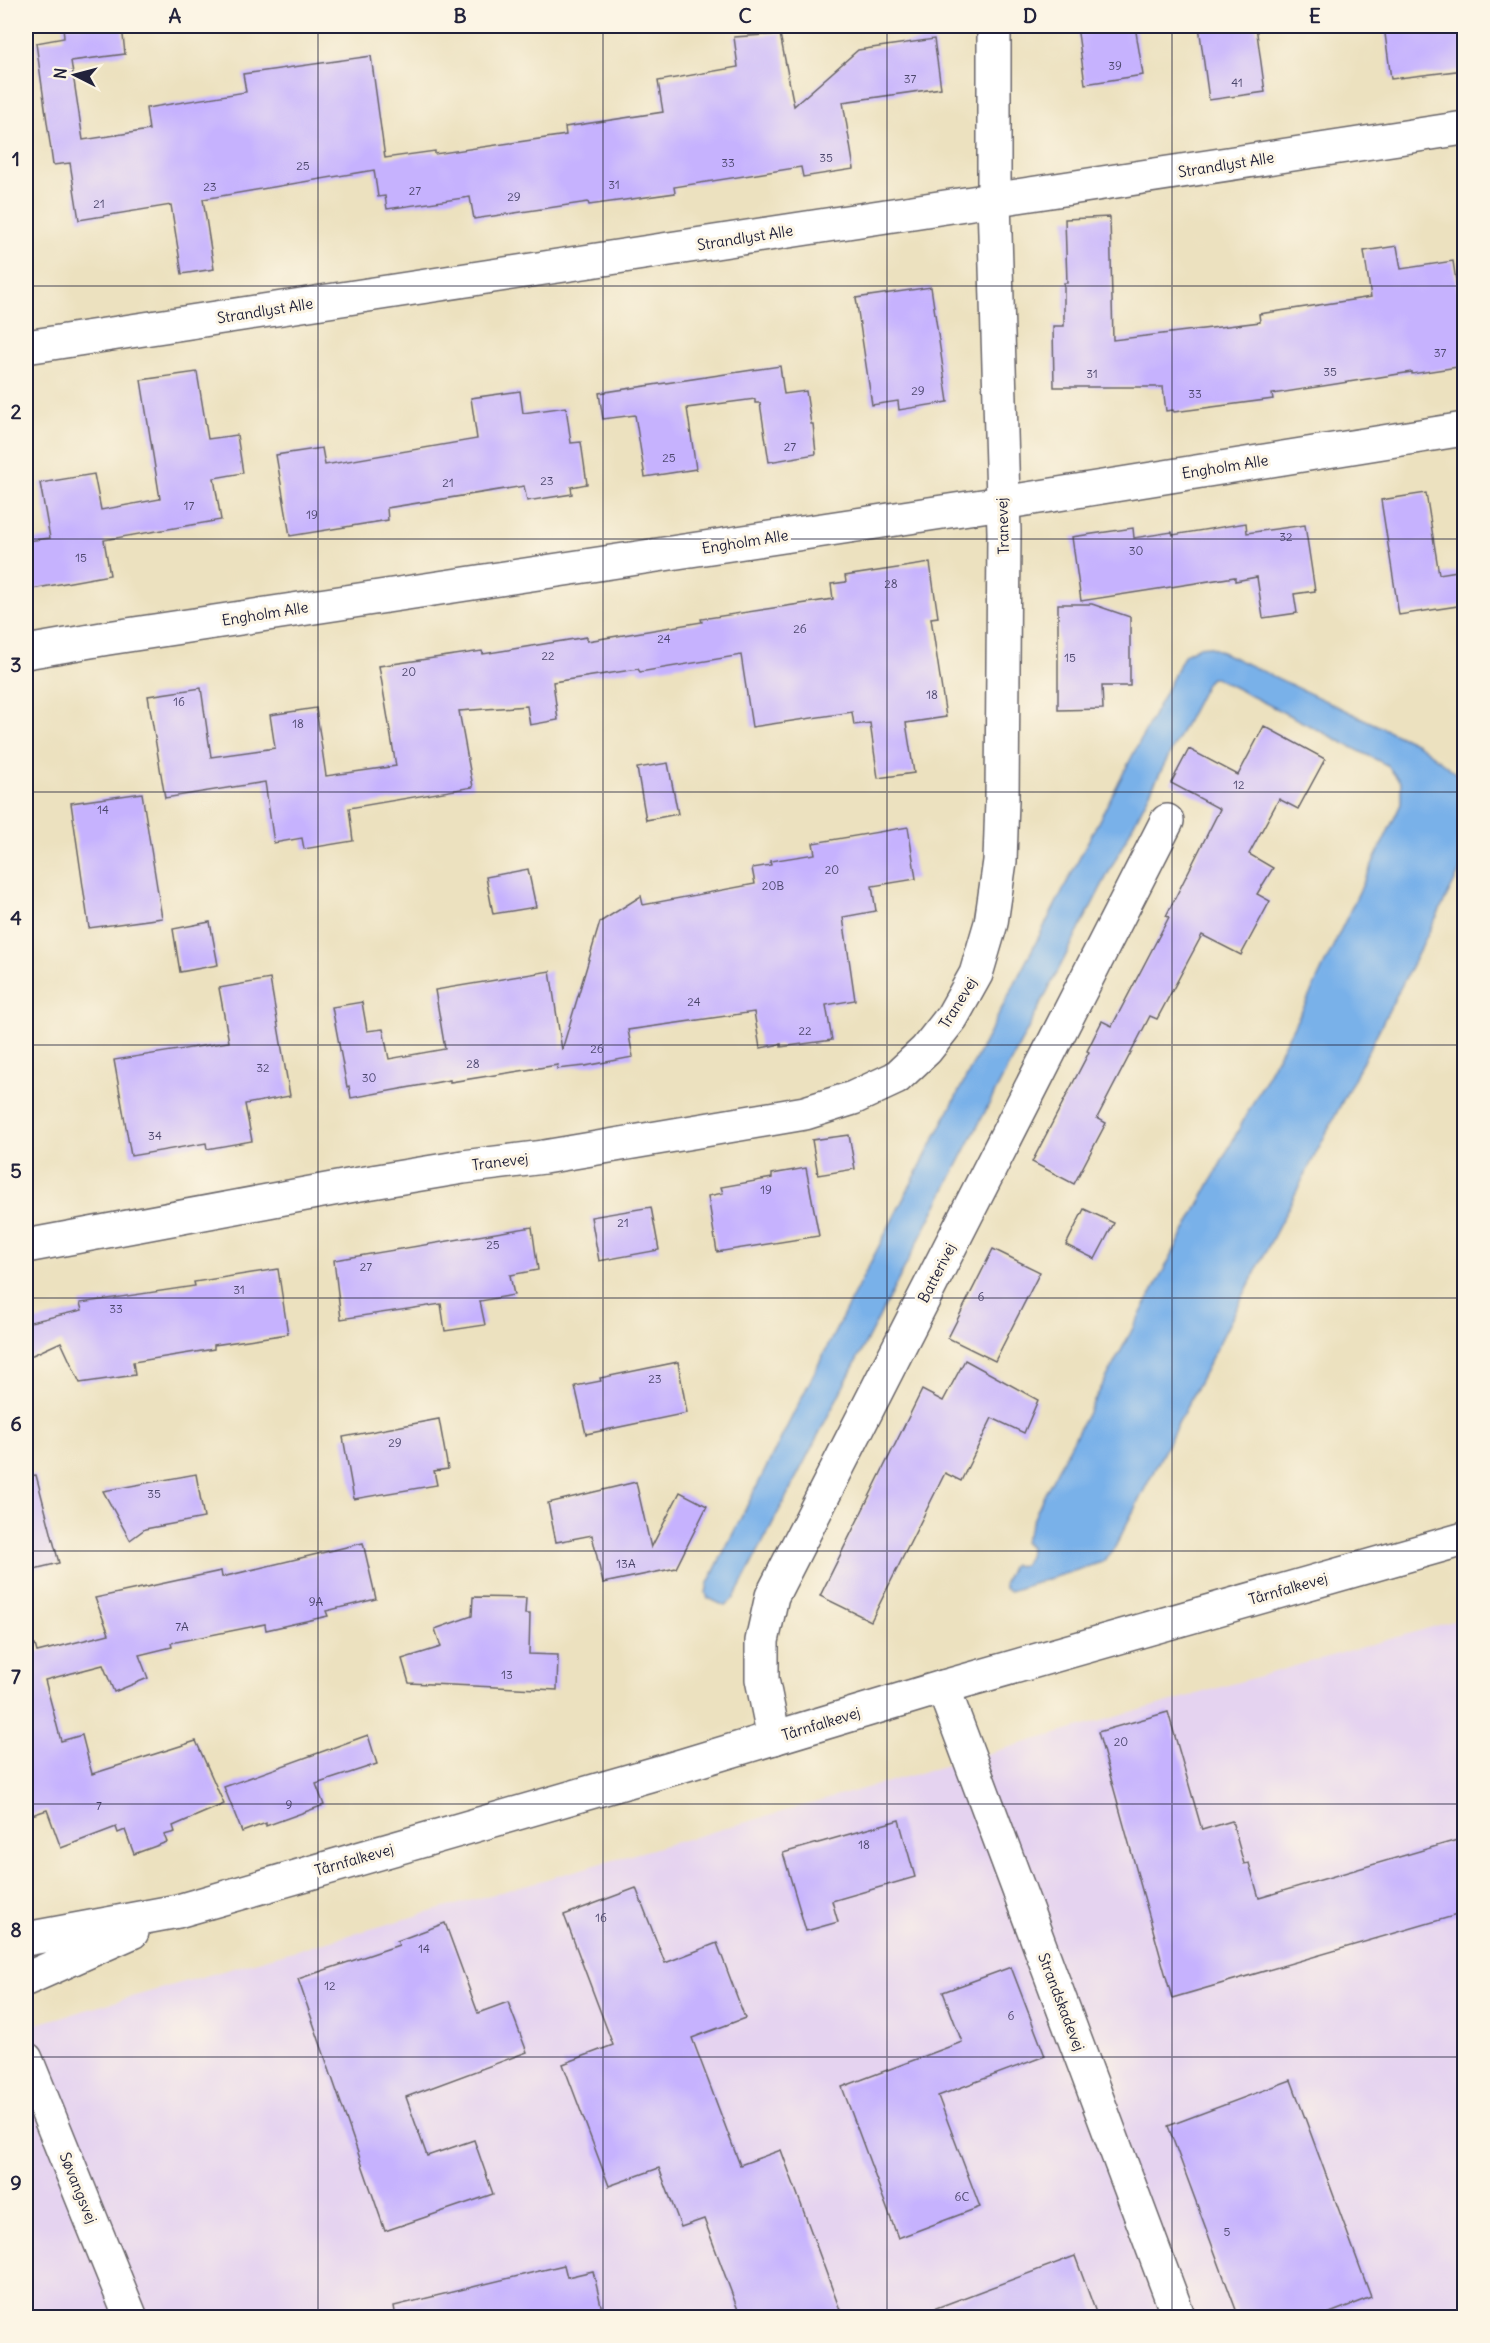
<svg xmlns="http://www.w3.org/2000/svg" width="1490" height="2343" font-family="Delius,sans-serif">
<rect width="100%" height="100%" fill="#fcf5e5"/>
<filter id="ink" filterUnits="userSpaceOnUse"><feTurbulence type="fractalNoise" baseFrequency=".0167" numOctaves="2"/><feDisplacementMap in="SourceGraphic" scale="12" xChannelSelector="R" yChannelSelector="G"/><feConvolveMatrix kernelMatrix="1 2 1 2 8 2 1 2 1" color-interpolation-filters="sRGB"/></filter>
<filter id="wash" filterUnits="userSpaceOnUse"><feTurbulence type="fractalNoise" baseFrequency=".008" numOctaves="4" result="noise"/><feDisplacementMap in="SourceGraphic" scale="24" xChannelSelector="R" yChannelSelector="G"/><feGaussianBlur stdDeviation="1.35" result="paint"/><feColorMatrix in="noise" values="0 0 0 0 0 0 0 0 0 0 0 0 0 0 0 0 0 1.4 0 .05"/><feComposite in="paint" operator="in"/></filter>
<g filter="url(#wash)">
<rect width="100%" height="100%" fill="#ece1bf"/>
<!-- built -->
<polygon fill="#e5d3f0" points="1464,1618 1464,2317 26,2318 26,2027"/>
<!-- water -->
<polygon fill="#79b1e9" stroke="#4e6a92" stroke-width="1.5" points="1209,646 1419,745 1464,779 1464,863 1113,1551 1102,1562 1010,1591 1004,1588 1004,1583 1012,1565 1023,1566 1029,1556 1030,1547 1024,1542 1042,1499 1306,1003 1401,804 1401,783 1387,765 1216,678 1211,678 1207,682 734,1598 725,1606 708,1598 706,1593 708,1583 849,1304 1185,654 1198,647"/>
<g id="blocks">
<!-- building -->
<g fill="#c6b2fe">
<polygon points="63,26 122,26 125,54 71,61 83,140 149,130 146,108 246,92 243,74 371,56 385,158 435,151 435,154 566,135 565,127 663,112 658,81 738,67 734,37 780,34 794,106 858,50 934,39 941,88 843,102 854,169 803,177 801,167 674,187 675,193 589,205 588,202 474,219 470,197 387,209 385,196 378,197 374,170 203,199 214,269 182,274 171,205 79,220 70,163 53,165 36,43 64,38"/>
<polygon points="1077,26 1135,26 1143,75 1085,84"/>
<polygon points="1199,26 1256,26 1265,92 1209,100"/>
<polygon points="1384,26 1464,26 1464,70 1391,79"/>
<polygon points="1110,217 1113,340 1260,322 1259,314 1371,297 1364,251 1397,246 1401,269 1453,261 1464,334 1464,366 1412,374 1412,372 1272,394 1273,399 1174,412 1173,410 1166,411 1163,387 1054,387 1053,326 1064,326 1064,283 1067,283 1065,219"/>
<polygon points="931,287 948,402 899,410 898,401 872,405 856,298"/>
<polygon points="780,366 784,394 806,391 811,424 813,424 816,454 769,462 760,403 755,403 755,399 687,408 696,469 645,477 635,415 603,419 599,393"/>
<polygon points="197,372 208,439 237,435 243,473 214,478 221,520 104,540 110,575 26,590 26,541 50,538 40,483 94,474 101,510 160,499 141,380"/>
<polygon points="520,391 523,413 566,407 571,443 581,442 587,484 571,487 572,494 527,501 524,486 387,508 388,520 290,536 276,455 322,448 325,465 477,439 471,398"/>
<polygon points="1426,493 1439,574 1464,570 1464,605 1399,615 1381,500"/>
<polygon points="1246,523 1247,533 1305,525 1315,591 1294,594 1297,613 1263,618 1257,577 1235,581 1235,577 1081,601 1072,537 1133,528 1134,538 1172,532 1173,535"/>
<polygon points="930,563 938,617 931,618 946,717 906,723 914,773 878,778 870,723 854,725 852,712 752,727 741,655 640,672 638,669 553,682 558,720 530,725 527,706 459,711 473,787 349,808 353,841 304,849 302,838 274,843 265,782 165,798 148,696 201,688 211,757 275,748 270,715 316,708 326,776 396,766 379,666 482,651 483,654 587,637 587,641 702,622 701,619 833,599 831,584 846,582 845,576"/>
<polygon points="1058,604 1092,604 1130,617 1130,686 1102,686 1103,709 1058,710"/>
<polygon points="1264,726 1325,759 1298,809 1279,799 1249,854 1273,868 1257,894 1270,901 1241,955 1202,935 1157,1019 1150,1016 1097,1118 1106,1123 1074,1184 1032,1162 1089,1052 1087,1051 1102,1021 1112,1026 1169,917 1166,916 1220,809 1171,783 1189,749 1238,775"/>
<polygon points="668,763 678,814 646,820 637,768"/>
<polygon points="142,793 162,918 89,928 71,803"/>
<polygon points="908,827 916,879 872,886 876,911 843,917 855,1000 826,1005 832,1040 781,1047 781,1044 760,1048 754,1012 628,1030 633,1057 585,1066 557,1069 558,1065 450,1082 450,1080 351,1098 349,1086 347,1087 332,1007 362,1002 367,1031 383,1029 389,1059 445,1049 435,990 550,971 562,1050 600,922 641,896 643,905 755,884 752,868 771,865 770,861 815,854 813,843"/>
<polygon points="528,869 536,907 493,914 486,877"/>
<polygon points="210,922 218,965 180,972 173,929"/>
<polygon points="270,979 290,1096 245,1104 252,1141 207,1149 206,1143 131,1156 114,1060 229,1042 219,988"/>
<polygon points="849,1135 855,1169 818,1175 812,1140"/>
<polygon points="806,1168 819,1236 717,1252 708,1196 723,1193 721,1187 772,1178 772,1174"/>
<polygon points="651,1207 659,1250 599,1261 591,1217"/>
<polygon points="1084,1209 1114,1223 1095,1259 1066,1245"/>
<polygon points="532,1227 538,1270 510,1275 514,1295 480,1301 485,1325 445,1331 441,1304 341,1319 334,1260"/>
<polygon points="993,1249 1040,1272 995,1361 948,1338"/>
<polygon points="278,1269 288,1334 214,1345 214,1349 133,1362 135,1375 80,1383 61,1342 26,1358 26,1323 82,1310 80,1303 195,1286 194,1282"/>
<polygon points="965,1360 1038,1400 1024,1433 992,1418 961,1481 945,1473 871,1621 820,1596 922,1390 943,1401"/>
<polygon points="678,1362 687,1413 586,1434 575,1386 601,1381 600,1378"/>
<polygon points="439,1419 448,1469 434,1471 437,1485 354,1499 343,1437"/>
<polygon points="196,1474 204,1518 145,1529 130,1540 103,1491"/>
<polygon points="36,1475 59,1563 26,1571 26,1476"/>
<polygon points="636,1482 651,1548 680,1492 707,1506 676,1568 603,1583 592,1535 556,1542 548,1503"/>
<polygon points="363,1543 376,1599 326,1611 328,1616 266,1630 265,1624 171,1643 172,1647 139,1655 148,1678 114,1692 103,1665 45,1680 61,1741 82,1735 92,1774 196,1741 224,1804 173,1826 175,1832 164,1835 167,1842 134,1854 125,1830 118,1833 116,1827 61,1848 47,1810 26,1817 26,1647 35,1645 37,1652 109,1634 95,1598 221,1571 222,1577"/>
<polygon points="473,1597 526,1598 525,1614 530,1614 529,1654 558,1655 557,1690 409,1683 402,1659 441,1647 435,1629 472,1616"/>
<polygon points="1168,1712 1202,1830 1232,1821 1244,1864 1249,1863 1259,1898 1464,1838 1464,1913 1172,1998 1098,1732"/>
<polygon points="368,1735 377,1764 316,1784 324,1805 266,1826 266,1823 242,1832 224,1787"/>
<polygon points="899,1820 915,1877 832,1901 838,1922 806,1931 783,1853"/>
<polygon points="636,1888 665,1963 717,1943 745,2018 692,2038 740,2165 781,2150 843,2318 741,2318 704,2219 681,2227 659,2168 609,2186 563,2064 613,2045 564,1915"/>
<polygon points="445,1923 478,2013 508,2002 527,2052 406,2097 427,2156 474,2140 493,2194 385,2231 298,1979 399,1945 397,1941"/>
<polygon points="1011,1967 1045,2056 938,2096 980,2207 898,2238 842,2087 962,2042 943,1992"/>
<polygon points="1291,2080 1371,2297 1317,2318 1239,2318 1168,2126"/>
<polygon points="1075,2256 1098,2318 920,2318 920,2314"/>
<polygon points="564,2265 567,2277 593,2271 604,2318 396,2318 394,2306"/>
</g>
</g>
</g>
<g filter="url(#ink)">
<use href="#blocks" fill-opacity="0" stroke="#696569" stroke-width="1.5"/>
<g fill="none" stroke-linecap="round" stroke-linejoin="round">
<!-- minor casing -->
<g stroke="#696569" stroke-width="36">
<g id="minor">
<polyline points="26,347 1464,128"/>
<polyline points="26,652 108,638 1002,503 1464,429"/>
<polyline points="26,1246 354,1185 463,1167 544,1157 805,1113 853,1098 896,1078 926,1050 952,1017 976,974 991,923 1000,861 1002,800 1004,532 994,201 994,26"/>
<polyline points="943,1687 1179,2318"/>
<polyline points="774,1738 762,1679 762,1641 772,1596 1167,821"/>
<polyline points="26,2059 131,2318"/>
</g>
</g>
<!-- tertiary casing -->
<g stroke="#696569" stroke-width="36">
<g id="tertiary">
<polyline points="26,1939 178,1911 674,1768 943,1687 1464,1539"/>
<polyline points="26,1979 132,1932"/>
</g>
</g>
<!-- minor -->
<use href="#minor" stroke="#fff" stroke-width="33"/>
<!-- tertiary -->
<use href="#tertiary" stroke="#fff" stroke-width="33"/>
</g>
</g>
<!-- grid -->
<path fill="none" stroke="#22223b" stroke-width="1.5" stroke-opacity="0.55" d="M318,26V2318M603,26V2318M887,26V2318M1172,26V2318M26,286H1464M26,539H1464M26,792H1464M26,1045H1464M26,1298H1464M26,1551H1464M26,1804H1464M26,2057H1464"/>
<g text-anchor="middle" stroke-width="6" stroke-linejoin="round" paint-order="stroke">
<!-- number labels -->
<g font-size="12" fill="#4b466c">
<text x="1115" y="70">39</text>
<text x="910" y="83">37</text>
<text x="1237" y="87">41</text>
<text x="826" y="162">35</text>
<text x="728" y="167">33</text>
<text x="303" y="170">25</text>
<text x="614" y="189">31</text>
<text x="210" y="191">23</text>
<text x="415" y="195">27</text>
<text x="514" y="201">29</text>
<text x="99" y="208">21</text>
<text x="1440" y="357">37</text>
<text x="1330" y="376">35</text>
<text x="1092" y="378">31</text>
<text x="918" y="395">29</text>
<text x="1195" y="398">33</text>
<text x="790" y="451">27</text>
<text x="669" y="462">25</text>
<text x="547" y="485">23</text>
<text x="448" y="487">21</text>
<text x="189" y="510">17</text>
<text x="312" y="519">19</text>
<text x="1286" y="541">32</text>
<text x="1136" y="555">30</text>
<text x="81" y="562">15</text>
<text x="891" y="588">28</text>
<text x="800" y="633">26</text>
<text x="664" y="643">24</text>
<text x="548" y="660">22</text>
<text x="1070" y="662">15</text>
<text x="409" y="676">20</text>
<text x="932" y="699">18</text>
<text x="179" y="706">16</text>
<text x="298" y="728">18</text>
<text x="1239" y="789">12</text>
<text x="103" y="814">14</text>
<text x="832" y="874">20</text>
<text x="773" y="890">20B</text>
<text x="694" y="1006">24</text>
<text x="805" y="1035">22</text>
<text x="597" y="1053">26</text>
<text x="473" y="1068">28</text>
<text x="263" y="1072">32</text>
<text x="369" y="1082">30</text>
<text x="155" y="1140">34</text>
<text x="766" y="1194">19</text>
<text x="623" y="1227">21</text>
<text x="493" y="1249">25</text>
<text x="366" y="1271">27</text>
<text x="239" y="1294">31</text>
<text x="981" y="1301">6</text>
<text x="116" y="1313">33</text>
<text x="655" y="1383">23</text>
<text x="395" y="1447">29</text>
<text x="154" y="1498">35</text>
<text x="626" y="1568">13A</text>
<text x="316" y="1606">9A</text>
<text x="182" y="1631">7A</text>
<text x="507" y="1679">13</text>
<text x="1121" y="1746">20</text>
<text x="289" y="1809">9</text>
<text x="99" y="1810">7</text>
<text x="864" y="1849">18</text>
<text x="601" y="1922">16</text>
<text x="424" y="1953">14</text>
<text x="330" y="1990">12</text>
<text x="1011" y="2020">6</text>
<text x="962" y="2201">6C</text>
<text x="1227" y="2236">5</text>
</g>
<!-- street labels -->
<g font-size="15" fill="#22223b" stroke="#fcf5e5">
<text transform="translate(1226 165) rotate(-9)" y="5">Strandlyst Alle</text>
<text transform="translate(745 238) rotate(-9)" y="5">Strandlyst Alle</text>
<text transform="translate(265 311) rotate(-9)" y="5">Strandlyst Alle</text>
<text transform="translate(1225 467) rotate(-9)" y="5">Engholm Alle</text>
<text transform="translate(1003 526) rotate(-92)" y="5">Tranevej</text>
<text transform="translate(745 542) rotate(-9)" y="5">Engholm Alle</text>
<text transform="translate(265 614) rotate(-9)" y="5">Engholm Alle</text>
<text transform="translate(958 1003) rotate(-58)" y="5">Tranevej</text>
<text transform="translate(500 1162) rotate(-7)" y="5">Tranevej</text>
<text transform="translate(937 1273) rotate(-63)" y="5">Batterivej</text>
<text transform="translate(1288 1589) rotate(-16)" y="5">Tårnfalkevej</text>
<text transform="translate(821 1724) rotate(-17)" y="5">Tårnfalkevej</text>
<text transform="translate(354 1860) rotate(-16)" y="5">Tårnfalkevej</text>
<text transform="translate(1061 2002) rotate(69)" y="5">Strandskadevej</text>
<text transform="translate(78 2188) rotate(68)" y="5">Søvangsvej</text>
</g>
</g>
<!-- margin -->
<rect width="1490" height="2343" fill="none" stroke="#fcf5e5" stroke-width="66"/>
<!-- north arrow -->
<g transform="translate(75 75) rotate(276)" stroke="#fcf5e5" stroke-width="4.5" paint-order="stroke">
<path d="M0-4.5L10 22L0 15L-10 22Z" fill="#22223b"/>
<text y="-9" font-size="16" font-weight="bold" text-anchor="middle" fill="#22223b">N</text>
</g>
<rect x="33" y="33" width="1424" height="2277" fill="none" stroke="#22223b" stroke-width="2"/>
<g font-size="20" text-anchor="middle" font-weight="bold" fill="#22223b">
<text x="175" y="23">A</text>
<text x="460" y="23">B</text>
<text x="745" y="23">C</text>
<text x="1030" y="23">D</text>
<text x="1315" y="23">E</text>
<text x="16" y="166">1</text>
<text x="16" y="419">2</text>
<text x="16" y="672">3</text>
<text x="16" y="925">4</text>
<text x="16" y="1178">5</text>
<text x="16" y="1431">6</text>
<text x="16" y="1684">7</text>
<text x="16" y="1937">8</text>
<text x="16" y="2190">9</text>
</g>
</svg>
